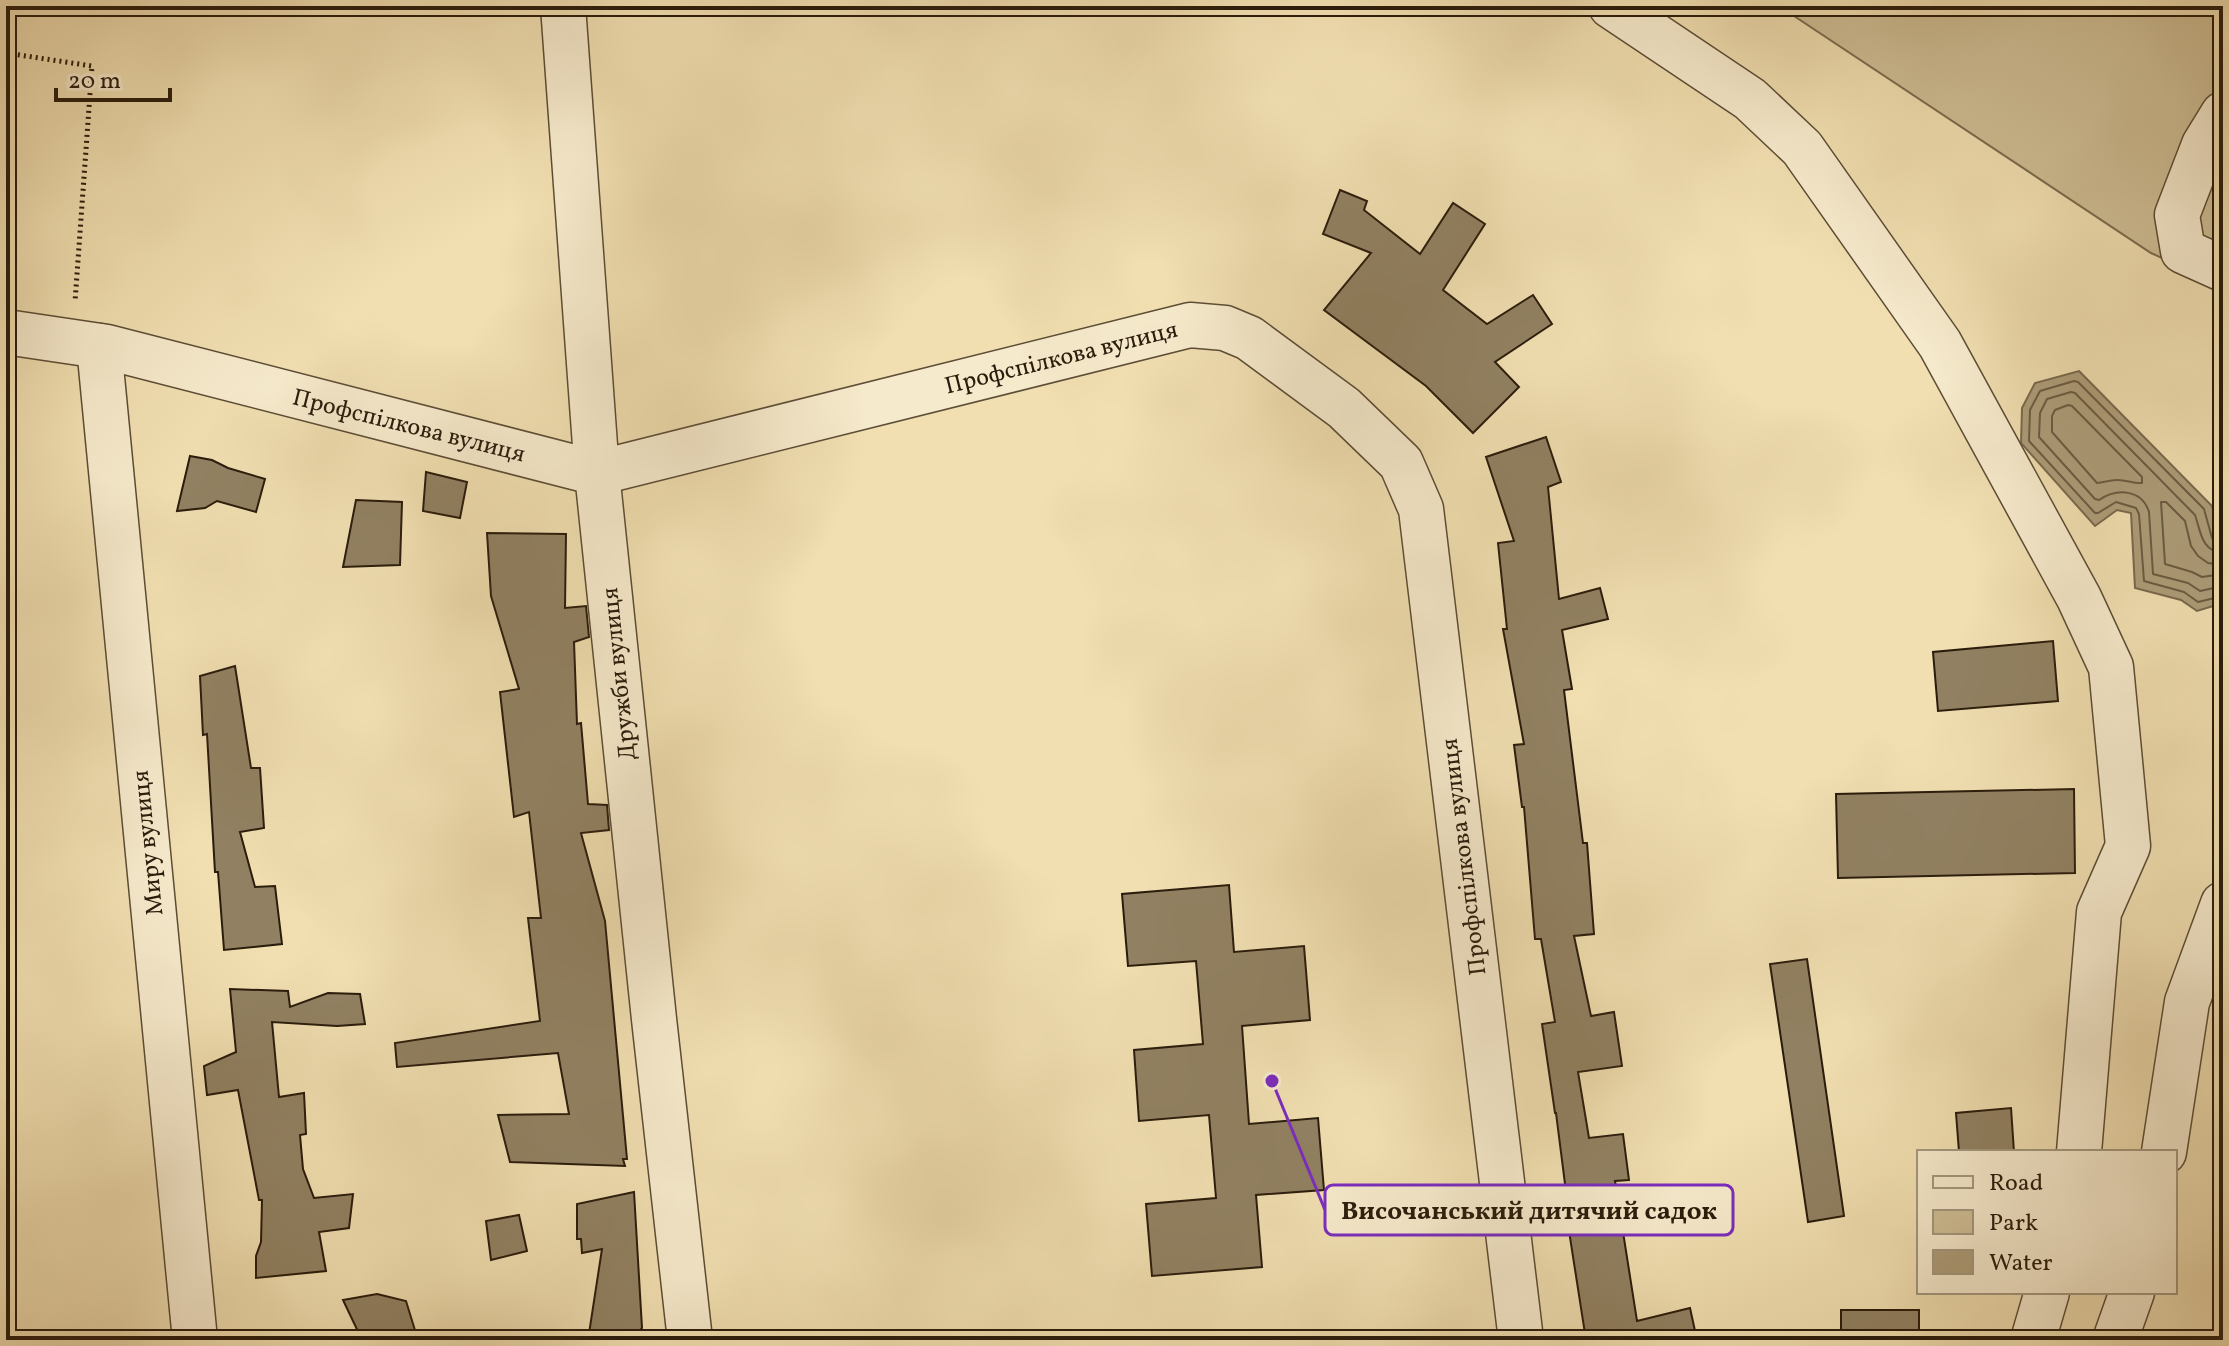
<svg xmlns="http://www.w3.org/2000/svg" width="2229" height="1346" font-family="Vollkorn,serif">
<rect width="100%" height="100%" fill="#f1dfb1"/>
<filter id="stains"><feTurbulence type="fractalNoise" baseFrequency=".0025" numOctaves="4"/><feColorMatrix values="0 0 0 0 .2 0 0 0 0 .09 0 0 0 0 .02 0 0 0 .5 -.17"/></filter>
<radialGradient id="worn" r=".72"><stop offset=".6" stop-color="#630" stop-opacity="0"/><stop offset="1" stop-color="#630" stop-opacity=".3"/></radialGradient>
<!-- green -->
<polygon fill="#cfbe95" stroke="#7c6d50" stroke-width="2" points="1779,6 2223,6 2223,286 2151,253"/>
<!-- water -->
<polygon fill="#ad9d79" stroke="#79694d" stroke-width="2" points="2079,371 2212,506 2223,547 2223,603 2197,611 2181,600 2135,588 2131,513 2117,510 2095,526 2021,443 2022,408 2035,383"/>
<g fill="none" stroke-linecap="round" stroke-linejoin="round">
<!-- shore -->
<g stroke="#6c5c42" stroke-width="2">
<path d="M2068,405L2072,406L2142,477V483C2133,484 2125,479 2116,480C2109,480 2103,483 2097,483L2052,432V416L2055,410Z"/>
<polyline points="2223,543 2217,543 2212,538 2204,509 2078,382 2074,381 2040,391 2030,410 2029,441 2095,513 2098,513 2116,502 2136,508 2139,514 2144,581 2184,592 2198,602 2223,596"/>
<path d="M2223,553C2201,551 2201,532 2195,515L2075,393L2071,392L2047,399L2040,413L2039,437L2095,499L2099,500C2117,488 2142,489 2149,512L2153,574L2188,583L2200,591L2223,586"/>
<polyline points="2223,565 2208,563 2198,556 2191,546 2185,521 2166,502 2161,502 2165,564 2192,572 2202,577 2223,574"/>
</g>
</g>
<!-- building -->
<g fill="#918162" stroke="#2a1c0c" stroke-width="2">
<polygon points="1340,190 1367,201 1364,210 1420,254 1453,203 1485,224 1443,290 1487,324 1533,295 1552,324 1495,362 1519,387 1473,433 1426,386 1324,310 1371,253 1323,234"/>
<polygon points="1546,437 1561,482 1548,487 1559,599 1600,588 1608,619 1562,630 1572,689 1564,690 1583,843 1587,843 1594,934 1574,936 1591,1016 1614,1012 1622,1066 1578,1072 1589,1138 1623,1134 1629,1180 1615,1181 1637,1321 1690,1308 1697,1340 1586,1340 1569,1231 1571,1231 1556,1113 1555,1113 1542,1024 1555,1022 1541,939 1535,939 1524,807 1522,807 1514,745 1524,744 1503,629 1507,629 1498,543 1514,541 1486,457"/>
<polygon points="190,456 212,460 228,468 265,479 256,512 217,501 205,508 177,511"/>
<polygon points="426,472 467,482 460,518 423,511"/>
<polygon points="356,500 402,502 400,565 343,567"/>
<polygon points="487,533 566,534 565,608 586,606 589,637 574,642 577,724 581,723 588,804 607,805 609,830 581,833 605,921 627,1159 623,1159 625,1166 510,1162 498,1115 569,1114 558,1053 397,1067 395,1043 540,1021 528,918 541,918 529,812 514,817 500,692 519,689 491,596"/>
<polygon points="2053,641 2058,701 1938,711 1933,652"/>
<polygon points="235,666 251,768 260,768 264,828 240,832 255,887 275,886 282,944 224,950 218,872 215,872 207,734 203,735 200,676"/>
<polygon points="2074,789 2075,873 1838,878 1836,794"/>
<polygon points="1229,885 1234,952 1304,946 1310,1020 1242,1026 1249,1124 1318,1118 1324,1190 1256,1195 1262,1267 1152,1276 1146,1204 1216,1198 1209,1115 1139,1121 1134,1050 1203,1044 1196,961 1128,966 1122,894"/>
<polygon points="1807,959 1844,1216 1808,1222 1770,964"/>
<polygon points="230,989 288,991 290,1007 328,993 360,994 365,1024 337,1026 272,1022 279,1097 304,1093 306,1134 300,1135 303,1169 314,1198 353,1194 349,1228 319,1232 326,1271 256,1278 256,1256 261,1242 262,1200 259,1200 238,1090 207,1095 204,1066 236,1052"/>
<polygon points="2011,1108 2014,1152 1959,1152 1956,1113"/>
<polygon points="634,1192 642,1328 632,1340 588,1340 602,1249 582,1253 581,1239 577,1239 577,1204"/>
<polygon points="519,1215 527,1251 491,1260 486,1221"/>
<polygon points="377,1294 406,1301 418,1340 362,1340 343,1300"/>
<rect x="1841" y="1310" width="78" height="30"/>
</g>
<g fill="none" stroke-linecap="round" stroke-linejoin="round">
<!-- minor casing -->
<g stroke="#5c4d35" stroke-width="47">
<g id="minor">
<polyline points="563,6 597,473 654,1019 690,1340"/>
<polyline points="1611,6 1750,99 1802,148 1940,344 2079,598 2111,667 2128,846 2099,912 2079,1152"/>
<polyline points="2223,114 2204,145 2177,215 2183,251 2223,269"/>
<polyline points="6,332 107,347 597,473 1190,325 1225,328 1249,338 1344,408 1401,463 1421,509 1521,1340"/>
<polyline points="99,346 195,1340"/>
<polyline points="2164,1152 2187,1002 2223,904"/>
<polyline points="2033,1340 2047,1292"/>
<polyline points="2115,1340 2132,1292"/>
</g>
</g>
<!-- path -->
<polyline stroke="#2a1c0c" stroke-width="5" stroke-dasharray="2 4" stroke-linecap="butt" points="6,53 92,66 75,302"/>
<!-- minor -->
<use href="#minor" stroke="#f6eacc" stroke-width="44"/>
</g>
<g text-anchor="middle" stroke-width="6" stroke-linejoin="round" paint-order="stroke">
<!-- street labels -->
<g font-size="24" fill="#2a1c0c" stroke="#f6eacc">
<text transform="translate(1061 357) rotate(-14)" y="8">Профспілкова вулиця</text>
<text transform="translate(409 425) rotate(14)" y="8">Профспілкова вулиця</text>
<text transform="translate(618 674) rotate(-96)" y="8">Дружби вулиця</text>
<text transform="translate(147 843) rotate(-96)" y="8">Миру вулиця</text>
<text transform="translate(1463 857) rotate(-97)" y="8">Профспілкова вулиця</text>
</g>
</g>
<!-- callouts -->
<path fill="none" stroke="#7b2cbf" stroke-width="3" d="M1272 1081L1325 1210"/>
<circle fill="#7b2cbf" stroke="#f6eacc" stroke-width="3" cx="1272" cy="1081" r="8"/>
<rect fill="#f6eacc" stroke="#7b2cbf" stroke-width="3" x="1325" y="1185" width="408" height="50" rx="8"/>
<g font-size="26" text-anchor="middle" font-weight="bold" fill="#2a1c0c">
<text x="1529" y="1219">Височанський дитячий садок</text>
</g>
<!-- margin -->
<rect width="2229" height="1346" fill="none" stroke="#f1dfb1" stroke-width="32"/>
<rect x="8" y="8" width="2213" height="1330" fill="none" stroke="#2a1c0c" stroke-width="4"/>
<rect x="16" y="16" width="2197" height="1314" fill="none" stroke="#2a1c0c" stroke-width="2"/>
<!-- legend -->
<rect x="1917" y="1150" width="260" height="144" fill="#f6eacc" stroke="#a4987f" stroke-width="2"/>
<rect x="1933" y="1176" width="40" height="12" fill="#f6eacc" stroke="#a4987f" stroke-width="2"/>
<text x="1989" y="1190" font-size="24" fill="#2a1c0c">Road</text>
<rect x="1933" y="1210" width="40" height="24" fill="#cfbe95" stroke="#a4987f" stroke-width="2"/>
<text x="1989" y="1230" font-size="24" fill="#2a1c0c">Park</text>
<rect x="1933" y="1250" width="40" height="24" fill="#ad9d79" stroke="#a4987f" stroke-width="2"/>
<text x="1989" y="1270" font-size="24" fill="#2a1c0c">Water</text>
<!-- scale -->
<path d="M56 88v12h114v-12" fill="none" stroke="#2a1c0c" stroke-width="4"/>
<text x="68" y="88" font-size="24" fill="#2a1c0c" stroke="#f6eacc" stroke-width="6" paint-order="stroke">20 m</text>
<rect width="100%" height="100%" filter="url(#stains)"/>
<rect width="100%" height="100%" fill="url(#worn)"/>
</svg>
